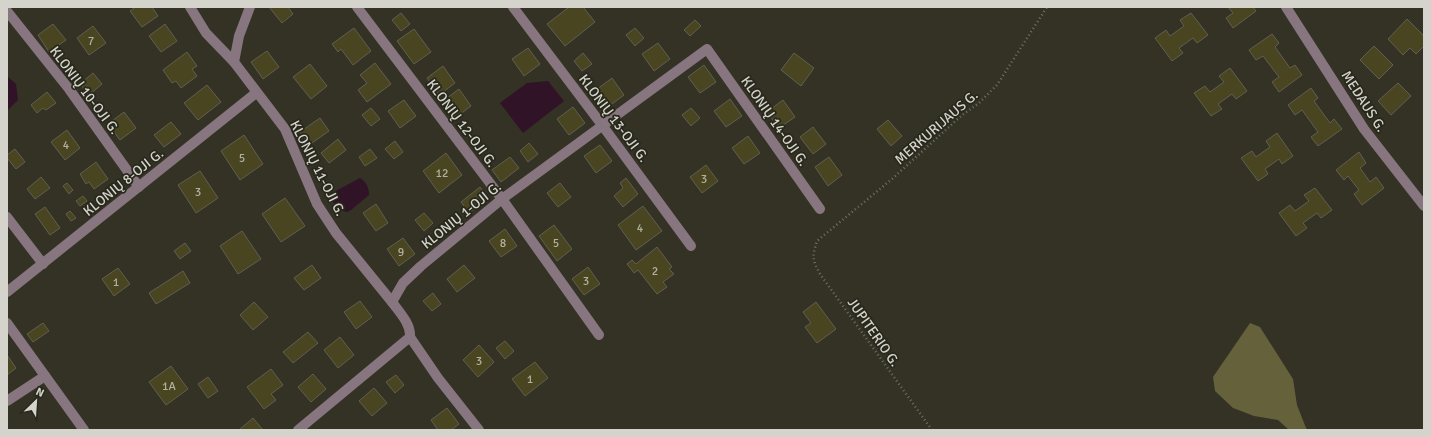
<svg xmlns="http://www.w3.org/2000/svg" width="1431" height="437" font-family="Signika,sans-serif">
<rect width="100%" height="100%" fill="#333225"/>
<!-- forest -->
<polygon fill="#65613b" points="1250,323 1260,327 1293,379 1297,405 1306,428 1308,430 1289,430 1278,420 1254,416 1233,408 1215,391 1213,377"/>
<!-- water -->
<g fill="#311327">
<polygon points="7,76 16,84 18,100 7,111"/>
<polygon points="548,81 564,101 523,133 500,103 527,83"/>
<path d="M360,178C366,182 369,187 369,195L351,210L347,212L340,210L330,198L332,193Z"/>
</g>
<!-- building -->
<g fill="#494520" stroke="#615f51">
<polygon points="136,7 152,7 158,16 142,27 130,11"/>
<polygon points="269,7 288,7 293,14 282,23"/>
<polygon points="569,7 583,7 595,22 565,46 547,24"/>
<polygon points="1228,7 1253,7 1256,11 1233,28 1226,18 1233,13"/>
<polygon points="401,13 410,24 401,31 392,20"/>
<polygon points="1191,13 1208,35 1197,43 1193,38 1179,48 1183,53 1172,61 1155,38 1166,30 1170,36 1184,26 1180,20"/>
<polygon points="1407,19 1424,36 1424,46 1416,54 1410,48 1403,55 1388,39"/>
<polygon points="695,20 701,26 690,36 684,30"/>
<polygon points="53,24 66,40 49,52 38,35"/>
<polygon points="165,24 177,41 161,52 149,36"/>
<polygon points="93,26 106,43 89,55 77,38"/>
<polygon points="354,28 371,51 353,65 341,49 338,52 332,44"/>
<polygon points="635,28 644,38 635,46 626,35"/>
<polygon points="414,29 431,52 414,64 397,41"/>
<polygon points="1272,34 1279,43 1275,47 1290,68 1295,65 1302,75 1279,92 1272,82 1279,77 1263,56 1256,60 1249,50"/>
<polygon points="658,43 670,59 654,71 642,54"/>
<polygon points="1374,46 1393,65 1379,79 1360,60"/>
<polygon points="528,48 540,64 524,76 512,59"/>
<polygon points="267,51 279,67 263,79 251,62"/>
<polygon points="187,52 197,66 192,69 197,76 181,88 176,81 172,83 163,70"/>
<polygon points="583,53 592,64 582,71 574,61"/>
<polygon points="794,53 814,68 801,86 781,70"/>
<polygon points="375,63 391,84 367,102 358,90 367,83 360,75"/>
<polygon points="310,64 327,86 311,99 293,77"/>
<polygon points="704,65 716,82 700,93 688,77"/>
<polygon points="443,66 455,83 439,95 427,78"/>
<polygon points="1230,68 1247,91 1236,99 1232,94 1218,104 1222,109 1211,116 1194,93 1205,86 1210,92 1224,82 1219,76"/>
<polygon points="93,73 102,84 89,95 80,84"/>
<polygon points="612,78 624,95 608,107 596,90"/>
<polygon points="1398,83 1411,96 1391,115 1378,101"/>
<polygon points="207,85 221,102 198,120 184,103"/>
<polygon points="1311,88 1318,98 1314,101 1330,123 1334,119 1342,129 1318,146 1311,137 1318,132 1302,110 1295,115 1288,105"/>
<polygon points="459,89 471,106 455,118 443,101"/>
<polygon points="47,92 56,103 46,110 43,108 37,113 31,105"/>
<polygon points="730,99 742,116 726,127 714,111"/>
<polygon points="404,100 416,116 400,128 388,111"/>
<polygon points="783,100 795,117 779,128 767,112"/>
<polygon points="573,107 585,123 569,135 557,119"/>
<polygon points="371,108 380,119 371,126 362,115"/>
<polygon points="691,108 700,118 691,126 682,115"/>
<polygon points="124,112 136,128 120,140 108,124"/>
<polygon points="320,118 329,131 309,145 300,132"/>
<polygon points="888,120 902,136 891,146 877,129"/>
<polygon points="171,122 181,134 164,147 154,135"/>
<polygon points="813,127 826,144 813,154 800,137"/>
<polygon points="67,130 80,148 65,160 51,142"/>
<polygon points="1277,133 1293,156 1282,164 1279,159 1265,169 1268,174 1258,181 1241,158 1252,151 1256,157 1270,147 1266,141"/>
<polygon points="244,135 263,164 240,180 221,151"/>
<polygon points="748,136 760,153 744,164 732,148"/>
<polygon points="338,139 346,150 329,163 321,153"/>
<polygon points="395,141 403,152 394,159 385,149"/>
<polygon points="529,143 538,154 528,162 520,151"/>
<polygon points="600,145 612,161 596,173 584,156"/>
<polygon points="15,149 25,162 16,169 7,158 7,155"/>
<polygon points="370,149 377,158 365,166 359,157"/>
<polygon points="1359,152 1366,163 1360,168 1370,182 1376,177 1384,188 1362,205 1354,194 1359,190 1348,176 1344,180 1336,170"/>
<polygon points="446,153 462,175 439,193 423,171"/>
<polygon points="510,157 519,168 501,182 492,170"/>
<polygon points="829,157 842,175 828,186 815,167"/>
<polygon points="96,162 108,179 94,189 89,182 86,184 80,174"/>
<polygon points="706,165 718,181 702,193 690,177"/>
<polygon points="200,171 218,198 196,213 178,185"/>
<polygon points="41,177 50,188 35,199 27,189"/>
<polygon points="626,178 638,194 623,207 614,196 623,188 620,183"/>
<polygon points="67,183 73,190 69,194 63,186"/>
<polygon points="560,183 571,197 558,207 547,193"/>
<polygon points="480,187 488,198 469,213 461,202"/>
<polygon points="1315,188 1332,210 1321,218 1317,213 1303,223 1307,228 1296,236 1279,213 1290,205 1295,211 1309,201 1304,195"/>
<polygon points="83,196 87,201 80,206 76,201"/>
<polygon points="285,198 305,226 281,242 262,214"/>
<polygon points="376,204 388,223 376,231 363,213"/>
<polygon points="643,206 662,231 636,250 618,225"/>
<polygon points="45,207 60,228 50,235 35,214"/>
<polygon points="70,211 76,218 71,221 66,214"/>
<polygon points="424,213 433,223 424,231 415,220"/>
<polygon points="554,225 572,249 557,261 539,236"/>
<polygon points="505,229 517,246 501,257 489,241"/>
<polygon points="242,231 261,259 238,274 220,246"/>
<polygon points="403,238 415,254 399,266 387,249"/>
<polygon points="185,243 191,251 180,259 174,251"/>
<polygon points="657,247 672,267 669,269 674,274 663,282 667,287 657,294 638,270 634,273 627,264 632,260 636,264"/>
<polygon points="312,265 321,278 304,290 294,278"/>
<polygon points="464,265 475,278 457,292 447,279"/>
<polygon points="588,267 600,284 584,295 572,279"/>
<polygon points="118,268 130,284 114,296 102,279"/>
<polygon points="183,271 190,283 156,304 149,293"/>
<polygon points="433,293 441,304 432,311 423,301"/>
<polygon points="360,301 372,317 356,329 344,312"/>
<polygon points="254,302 268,317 253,330 240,315"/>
<polygon points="816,302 836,329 817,343 805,327 811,323 803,312"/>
<polygon points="43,323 49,331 33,342 27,334"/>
<polygon points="308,332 318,343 293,363 283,352"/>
<polygon points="340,337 354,355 338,368 324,350"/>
<polygon points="505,341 514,351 505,359 496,348"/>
<polygon points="479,345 494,362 478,377 463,360"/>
<polygon points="7,355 16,368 7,375"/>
<polygon points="535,362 548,378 525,396 512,379"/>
<polygon points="171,366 188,389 166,405 149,382"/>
<polygon points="271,369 283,385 271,394 276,400 264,409 247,387"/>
<polygon points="313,374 326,389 311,402 298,387"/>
<polygon points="396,375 404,385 395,393 386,382"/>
<polygon points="208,377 218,391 208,398 198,384"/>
<polygon points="374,388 387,403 372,416 359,401"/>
<polygon points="447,408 459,424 451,430 438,430 431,420"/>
<polygon points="253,418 263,430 239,430"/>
</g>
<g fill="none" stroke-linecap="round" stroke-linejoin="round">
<!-- path -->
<path stroke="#737267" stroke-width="2.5" stroke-dasharray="1 3" stroke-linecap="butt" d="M932,430L820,274C812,259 812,257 817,241L892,179L961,116L979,103L997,85L1047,7"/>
<!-- minor -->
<g stroke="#87767f" stroke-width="10">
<polyline points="190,7 206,33 234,62 285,129 317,204 336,233 392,302"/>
<polyline points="357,7 502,199 599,335"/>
<polyline points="513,7 602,125 691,246"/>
<polyline points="1286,7 1364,129 1424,206"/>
<polyline points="7,11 69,89 139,187"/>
<polyline points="234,62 239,36 250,7"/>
<polyline points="7,217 43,264"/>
<polyline points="7,292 256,93"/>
<polyline points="7,323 84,430"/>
<polyline points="410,337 438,378 479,430"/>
<polyline points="7,401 45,376"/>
<path d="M298,430L410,337C411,324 400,313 392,302L403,283L421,266L502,199L707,49L820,209"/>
</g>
</g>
<g text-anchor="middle" stroke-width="3.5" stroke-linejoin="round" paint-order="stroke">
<!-- number labels -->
<g font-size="12" fill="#b2b0a1">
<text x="91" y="45">7</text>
<text x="66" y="149">4</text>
<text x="242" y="162">5</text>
<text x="442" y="177">12</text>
<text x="704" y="183">3</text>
<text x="198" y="196">3</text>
<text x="640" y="232">4</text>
<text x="503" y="247">8</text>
<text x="556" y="247">5</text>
<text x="401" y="256">9</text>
<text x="655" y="275">2</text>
<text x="586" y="285">3</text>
<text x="116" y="286">1</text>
<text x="479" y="365">3</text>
<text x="530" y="383">1</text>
<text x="169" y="390">1A</text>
</g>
<!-- street labels -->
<g font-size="14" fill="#d5d4cc" stroke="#29281c">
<text transform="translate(85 90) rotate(53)" y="5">KLONIŲ 10-OJI G.</text>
<text transform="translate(1364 101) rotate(57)" y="5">MEDAUS G.</text>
<text transform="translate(614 118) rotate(53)" y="5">KLONIŲ 13-OJI G.</text>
<text transform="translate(775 121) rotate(55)" y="5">KLONIŲ 14-OJI G.</text>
<text transform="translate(462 123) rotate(53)" y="5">KLONIŲ 12-OJI G.</text>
<text transform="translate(936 127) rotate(-41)" y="5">MERKURIJAUS G.</text>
<text transform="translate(318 168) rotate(63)" y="5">KLONIŲ 11-OJI G.</text>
<text transform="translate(123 182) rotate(-39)" y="5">KLONIŲ 8-OJI G.</text>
<text transform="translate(461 215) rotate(-39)" y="5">KLONIŲ 1-OJI G.</text>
<text transform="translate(874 332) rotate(55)" y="5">JUPITERIO G.</text>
</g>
</g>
<!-- border -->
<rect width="1431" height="437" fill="none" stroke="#d5d4cc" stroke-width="16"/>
<!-- north arrow -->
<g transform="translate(36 401) rotate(25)" stroke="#29281c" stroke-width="3" paint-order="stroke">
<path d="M0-3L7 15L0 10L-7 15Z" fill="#d5d4cc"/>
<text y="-6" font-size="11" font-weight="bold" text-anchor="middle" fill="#d5d4cc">N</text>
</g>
</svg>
